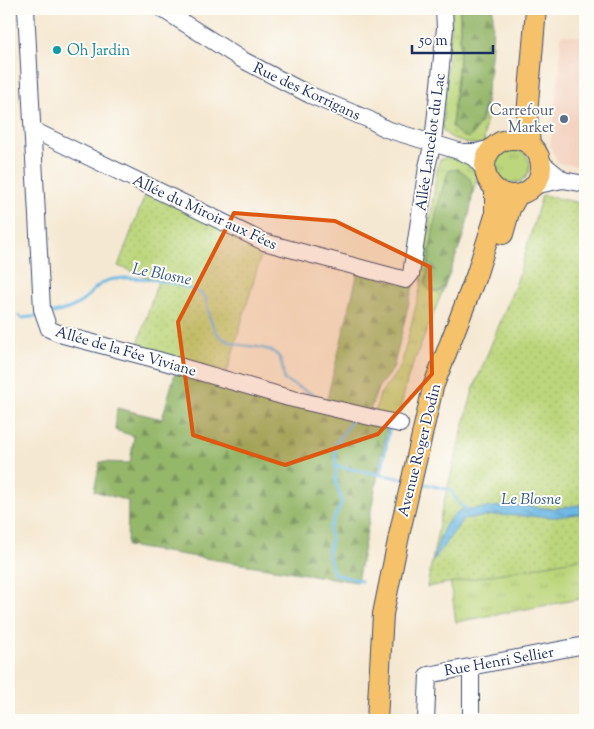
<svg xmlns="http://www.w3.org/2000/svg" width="594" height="729" font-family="'Sorts Mill Goudy',serif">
<defs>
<pattern id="grass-tufts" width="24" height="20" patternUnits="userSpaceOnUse" patternTransform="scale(1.25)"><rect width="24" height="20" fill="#bcd67b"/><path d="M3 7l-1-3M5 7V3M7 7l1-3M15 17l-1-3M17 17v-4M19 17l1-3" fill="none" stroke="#a1b86d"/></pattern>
<pattern id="forest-firs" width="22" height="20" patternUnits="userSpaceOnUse" patternTransform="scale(1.25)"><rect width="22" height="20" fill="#95b76b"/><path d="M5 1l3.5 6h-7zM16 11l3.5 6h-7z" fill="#79955b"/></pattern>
<pattern id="park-dots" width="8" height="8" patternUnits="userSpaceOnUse" patternTransform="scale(1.25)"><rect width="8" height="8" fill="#bcd67b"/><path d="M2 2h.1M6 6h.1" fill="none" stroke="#a1b86d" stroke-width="1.8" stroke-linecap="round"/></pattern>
<pattern id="water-ripples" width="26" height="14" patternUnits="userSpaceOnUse" patternTransform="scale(1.25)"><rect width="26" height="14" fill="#6bb8e4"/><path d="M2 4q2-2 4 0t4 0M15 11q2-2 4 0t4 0" fill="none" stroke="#5796bc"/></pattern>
</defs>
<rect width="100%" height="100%" fill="#fdfcf7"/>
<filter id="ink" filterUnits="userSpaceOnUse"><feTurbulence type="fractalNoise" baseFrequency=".02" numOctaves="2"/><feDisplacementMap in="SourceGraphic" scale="10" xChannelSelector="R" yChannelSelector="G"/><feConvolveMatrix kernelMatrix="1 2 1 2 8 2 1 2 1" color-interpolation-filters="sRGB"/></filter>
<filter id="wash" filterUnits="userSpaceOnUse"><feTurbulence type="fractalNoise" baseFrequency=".0096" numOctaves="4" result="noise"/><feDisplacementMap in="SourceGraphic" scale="20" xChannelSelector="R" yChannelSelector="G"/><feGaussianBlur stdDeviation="1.12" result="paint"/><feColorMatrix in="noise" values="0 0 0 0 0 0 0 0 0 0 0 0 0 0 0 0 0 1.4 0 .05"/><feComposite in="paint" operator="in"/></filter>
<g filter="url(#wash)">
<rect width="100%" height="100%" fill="#f5e8d2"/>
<!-- built -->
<polygon fill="#f4d3c1" points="561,35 585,37 585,167 558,163 550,146 560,64"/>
<!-- grass -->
<g fill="url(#grass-tufts)" stroke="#6c826c">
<path d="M452,9H460V50L452,127L481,123L487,100L484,143C471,147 449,140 442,129Z"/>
<circle cx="513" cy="166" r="17"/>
<polygon points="447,157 470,164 478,175 471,200 472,186 431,244 425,286 430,291 439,292 445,285 408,377 398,419 374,415 380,394 401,366 421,285 438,164 440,160"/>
<polygon points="585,555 585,598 456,622 450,579"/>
</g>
<!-- forest -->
<g fill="url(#forest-firs)" stroke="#587364">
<path d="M460,9H493C493,34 490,125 469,138L462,136L452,127L460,50Z"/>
<path d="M458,169C465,173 471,177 472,186C475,211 454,261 445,285L439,292L430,291L425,286C431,248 434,206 449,170Z"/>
<polygon points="358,272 413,286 393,369 378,388 369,413 326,403"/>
<polygon points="175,373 387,428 357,582 127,546 128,501 94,491 100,462 130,463 134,436 115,430 117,408 162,419"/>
</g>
<!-- park -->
<g fill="url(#park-dots)" stroke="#6c826c">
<polygon points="146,193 263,249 227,372 137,347 158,281 118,266"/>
<polygon points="542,195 585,204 585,558 427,587 442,509 473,390 518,278"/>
</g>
<!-- water -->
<path fill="url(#water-ripples)" stroke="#4374a1" d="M585,504V513L555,517L496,515L463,519L433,561C438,544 443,519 461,510L517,505L552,509Z"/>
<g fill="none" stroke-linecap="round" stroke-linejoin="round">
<!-- stream -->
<g stroke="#6bb8e4" stroke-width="3">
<path d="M48,314C61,312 73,309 84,300C90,294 96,286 104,282C124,272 188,282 205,297C209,310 209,324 218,334C234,352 267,341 279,357C283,362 283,373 284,380L323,399"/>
<polyline points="19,316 22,318 39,316"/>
<polyline points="353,419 336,443 335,449 336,483 342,502 329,529 331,539 328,554 334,574 361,581"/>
<polyline points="335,466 404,479"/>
<polyline points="381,474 389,430"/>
<polyline points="417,482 450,490 459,504 468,510"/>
</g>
</g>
</g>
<g filter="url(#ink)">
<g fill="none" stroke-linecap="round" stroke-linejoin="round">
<!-- minor casing -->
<g stroke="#3c4b6f" stroke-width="18">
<g id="minor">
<polyline points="26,9 42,309 49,329 63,335 158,360 289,398 400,424"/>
<polyline points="162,9 241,59 310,95 370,120 386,129 462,152 474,158 484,169"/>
<polyline points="33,130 264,242 406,280 411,274 427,167 433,142 445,28 444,9"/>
<polyline points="462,152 476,152 492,148"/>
<polyline points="541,162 563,180"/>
<polyline points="533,186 563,180 585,184"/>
<polyline points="471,667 471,720"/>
<polyline points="426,720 428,675 585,645"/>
</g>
</g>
<!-- major casing -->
<g stroke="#3c4b6f" stroke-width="22">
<g id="major">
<circle cx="513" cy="167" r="28"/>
<polyline points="530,144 527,115 536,9"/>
<polyline points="503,234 510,209 518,195"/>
<polyline points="377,720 383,614 400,531 433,387 476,276 495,216 495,189"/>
</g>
</g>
<!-- minor -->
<use href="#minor" stroke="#fff" stroke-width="16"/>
<!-- major -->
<use href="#major" stroke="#f5c16b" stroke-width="20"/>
</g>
</g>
<!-- marked area -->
<path fill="#de5710" fill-opacity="0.2" stroke="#de5710" stroke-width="4" stroke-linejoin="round" d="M234,213L335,221L430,267L432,374L378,434L285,465L193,435L178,322Z"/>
<!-- markers -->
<circle fill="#0f9aa8" stroke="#fdfcf7" stroke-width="2" cx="57" cy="50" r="5"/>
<circle fill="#5c6f8a" stroke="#fdfcf7" stroke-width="2" cx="564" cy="119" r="5"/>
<g text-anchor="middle" stroke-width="4" stroke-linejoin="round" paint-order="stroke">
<!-- culture labels -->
<g font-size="15" fill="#0d838f" stroke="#fdfcf7" text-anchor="start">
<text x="67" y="55">Oh Jardin</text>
</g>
<!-- street labels -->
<g font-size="15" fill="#1b2f5e" stroke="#fdfcf7">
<text transform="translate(307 91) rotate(25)" y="5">Rue des Korrigans</text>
<text transform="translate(430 142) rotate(-82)" y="5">Allée Lancelot du Lac</text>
<text transform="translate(205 212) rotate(25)" y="5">Allée du Miroir aux Fées</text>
<text transform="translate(126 351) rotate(16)" y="5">Allée de la Fée Viviane</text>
<text transform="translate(419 450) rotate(-76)" y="5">Avenue Roger Dodin</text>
<text transform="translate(499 661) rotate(-10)" y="5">Rue Henri Sellier</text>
</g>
<!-- service labels -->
<g font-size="15" fill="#4e5e75" stroke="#fdfcf7" text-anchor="end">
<text x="554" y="115">Carrefour<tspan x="554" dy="17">Market</tspan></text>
</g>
<!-- water labels -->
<g font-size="16" font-style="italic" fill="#335886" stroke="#fdfcf7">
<text transform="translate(162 273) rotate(11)" y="6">Le Blosne</text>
<text x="531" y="504">Le Blosne</text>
</g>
</g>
<!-- margin -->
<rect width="594" height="729" fill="none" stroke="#fdfcf7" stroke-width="30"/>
<!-- scale -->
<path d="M412 45v8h81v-8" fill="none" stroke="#1b2f5e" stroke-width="2.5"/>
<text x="419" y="45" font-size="15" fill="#1b2f5e" stroke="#fdfcf7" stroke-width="4" paint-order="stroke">50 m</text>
</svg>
